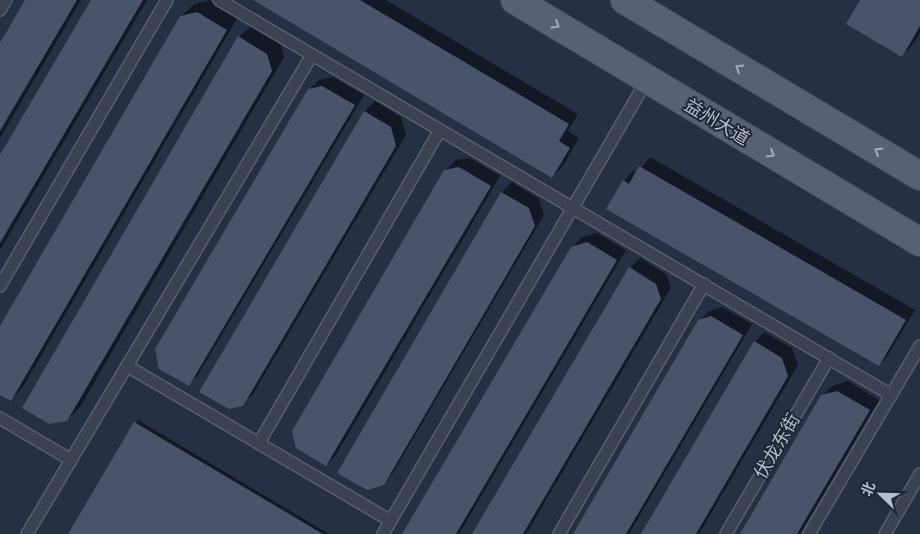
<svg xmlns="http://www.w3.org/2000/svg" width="920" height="534" font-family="'Noto Sans','Noto Sans SC',sans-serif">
<rect width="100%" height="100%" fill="#253044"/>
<!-- shadow -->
<g fill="#0007">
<polygon points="27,0 81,0 0,138 0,46"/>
<polygon points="92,0 147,0 0,250 0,158"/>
<polygon points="210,0 238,17 23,387 11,400 0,393 0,328 181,17 194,4"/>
<polygon points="255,0 386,0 578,114 568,131 579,138 562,167 552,177"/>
<polygon points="862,0 920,0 920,33 914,43 902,56"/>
<polygon points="252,25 280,41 284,57 80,407 67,420 239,37"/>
<polygon points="333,77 364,95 198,375 189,384 309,90 319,80"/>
<polygon points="375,101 401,117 406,135 253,394 243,404 200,391 365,111"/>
<polygon points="650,157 915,310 888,355 879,365 624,181 633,171 637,173"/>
<polygon points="470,158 500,176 336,455 326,465 445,171 455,160"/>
<polygon points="512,182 539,199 544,215 393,473 383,484 339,472 502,192"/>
<polygon points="597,233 626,250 459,534 404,534 572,248 582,237"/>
<polygon points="640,258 666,274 671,288 526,534 473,534 630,268"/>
<polygon points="722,307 752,324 629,534 574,534 699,321 709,311"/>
<polygon points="764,332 792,348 798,365 699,534 642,534 755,342"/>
<polygon points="848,381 879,400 800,534 741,534 822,396 832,386"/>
<polygon points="138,420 329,534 69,534"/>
</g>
<!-- building -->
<g fill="#49546a">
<polygon points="25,0 77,0 0,131 0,43"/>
<polygon points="91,0 143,0 0,243 0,155"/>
<polygon points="253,0 360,0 569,124 559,141 570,148 552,178"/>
<polygon points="860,0 920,0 920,26 902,57 846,24"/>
<polygon points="197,12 227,30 11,401 0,395 0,326 180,16"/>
<polygon points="238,36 267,54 272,71 67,421 49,424 22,408"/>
<polygon points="322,86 355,105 189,386 159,369 155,349 308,89"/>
<polygon points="364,111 391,127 396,146 243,406 229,409 199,392"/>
<polygon points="639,166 906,320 879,366 606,209 623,180 629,184"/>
<polygon points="459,167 491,186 326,466 296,448 292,431 444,170"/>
<polygon points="501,192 529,208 535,226 384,485 367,490 337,473"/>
<polygon points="587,242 617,260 456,534 402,534 571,247"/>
<polygon points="629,267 656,284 661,299 523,534 472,534"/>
<polygon points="711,316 743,335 626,534 573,534 698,320"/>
<polygon points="754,341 782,358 788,376 696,534 641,534"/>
<polygon points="837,391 870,410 797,534 740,534 821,395"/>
<polygon points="134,422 323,534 68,534"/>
</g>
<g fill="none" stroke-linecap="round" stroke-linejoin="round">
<!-- lane casing -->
<g stroke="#586070" stroke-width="14">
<g id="lane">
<polyline points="219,0 891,395"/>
<polyline points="0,10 6,0"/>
<polyline points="0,286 167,0"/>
<polyline points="127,366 391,521"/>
<polyline points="0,418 71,460"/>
<polyline points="259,443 440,130"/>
<polyline points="27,534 312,55"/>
<polyline points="383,534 647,80"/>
<polyline points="559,534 704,284"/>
<polyline points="726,534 829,358"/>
<polyline points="809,534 920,346"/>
<polyline points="885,534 920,474"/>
</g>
</g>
<!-- primary casing -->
<g stroke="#444b5c" stroke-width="30">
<g id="primary">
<polyline points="515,0 920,242"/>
<polyline points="625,0 920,176"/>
</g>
</g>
<!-- lane -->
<use href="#lane" stroke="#3a4253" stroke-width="11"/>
<!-- primary -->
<use href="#primary" stroke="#586173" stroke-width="28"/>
</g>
<!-- one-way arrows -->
<defs><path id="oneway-chevron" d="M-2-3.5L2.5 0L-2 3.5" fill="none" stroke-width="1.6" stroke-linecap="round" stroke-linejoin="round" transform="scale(1.25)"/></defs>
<g stroke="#a4abbb">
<use href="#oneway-chevron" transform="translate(556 25) rotate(31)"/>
<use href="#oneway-chevron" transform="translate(739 68) rotate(-149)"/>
<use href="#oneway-chevron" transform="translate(878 151) rotate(-149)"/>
<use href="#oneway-chevron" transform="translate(771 154) rotate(31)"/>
</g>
<g text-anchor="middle" stroke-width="4" stroke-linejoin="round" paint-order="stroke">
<!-- street labels -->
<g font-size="18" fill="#b7becd" stroke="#1e2738">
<text transform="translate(717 122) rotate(31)" y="6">益州大道</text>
<text transform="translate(777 446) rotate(-60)" y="6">伏龙东街</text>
</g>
</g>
<!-- north arrow -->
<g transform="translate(880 494) rotate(293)" stroke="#1e2738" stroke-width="4" paint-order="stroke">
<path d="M0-4L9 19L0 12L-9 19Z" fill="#b7becd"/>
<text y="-8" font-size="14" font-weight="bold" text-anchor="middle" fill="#b7becd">北</text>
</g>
</svg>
